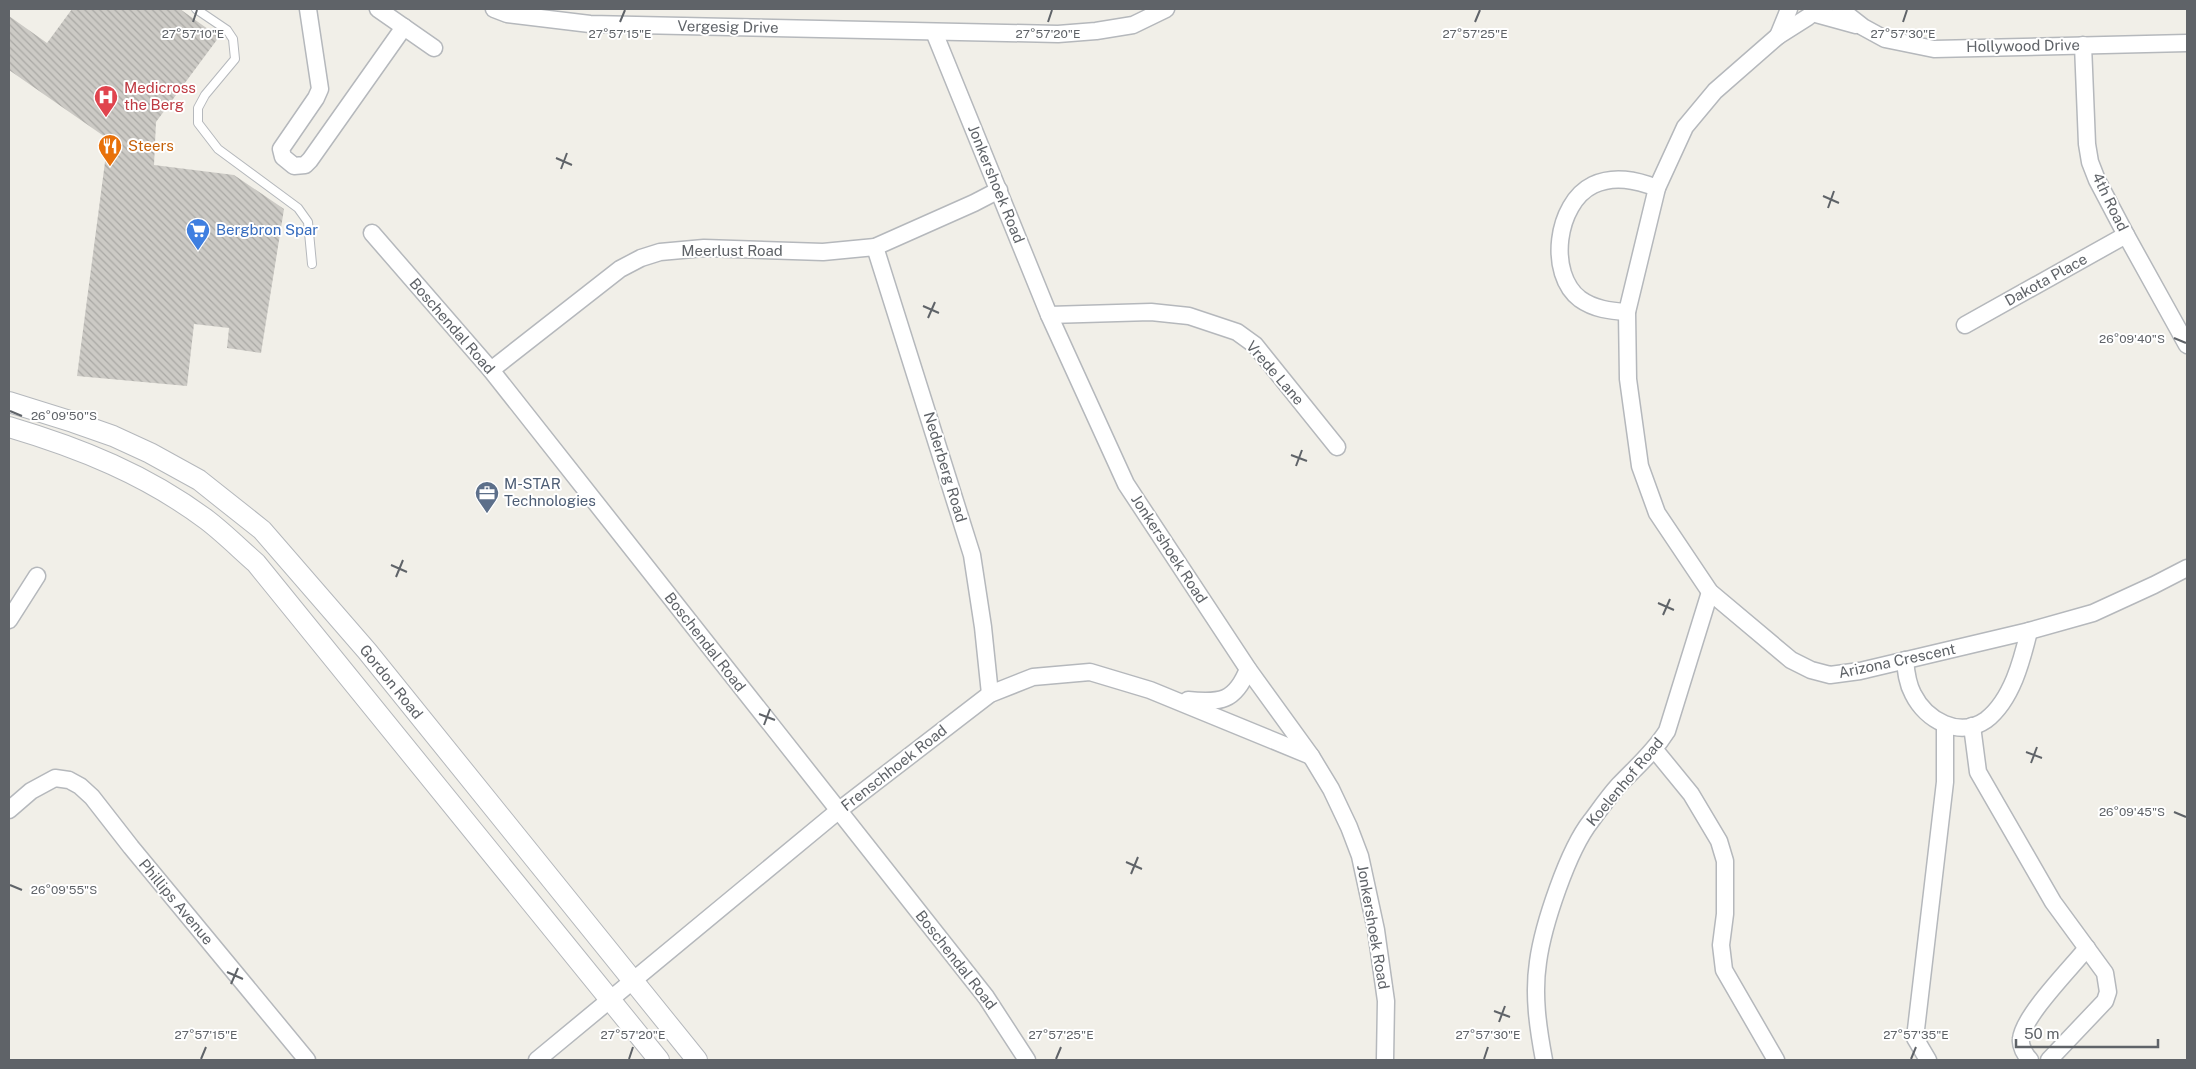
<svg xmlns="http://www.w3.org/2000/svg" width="2196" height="1069" font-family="'Public Sans',sans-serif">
<defs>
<pattern id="building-back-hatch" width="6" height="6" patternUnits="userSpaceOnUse" patternTransform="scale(1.25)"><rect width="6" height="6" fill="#cccac5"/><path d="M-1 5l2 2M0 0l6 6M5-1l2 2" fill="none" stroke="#a9a8a4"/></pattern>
</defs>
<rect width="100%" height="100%" fill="#f1efe8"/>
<!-- building -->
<polygon fill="url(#building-back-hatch)" points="72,9 180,9 219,37 156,122 154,165 234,175 284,209 261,353 227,348 229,328 194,324 187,386 77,376 108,139 9,70 9,16 47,43"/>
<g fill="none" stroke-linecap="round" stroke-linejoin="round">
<!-- service casing -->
<g stroke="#b5b8bc" stroke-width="10">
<polyline id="service" points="196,9 227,30 233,39 235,59 205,95 198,108 198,123 218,149 298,208 308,222 312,264"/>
</g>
<!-- minor casing -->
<g stroke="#b5b8bc" stroke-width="19">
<g id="minor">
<polyline points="308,9 320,89 316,98 281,149 283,157 294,166 305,165 310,160 404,27"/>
<polyline points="378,9 434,48"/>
<polyline points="494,9 507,14 590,24 1058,34 1096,31 1133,25 1166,9"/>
<polyline points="1840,9 1863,27 1885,39 1934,49 2187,43"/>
<polyline points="1816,14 1856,25"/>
<polyline points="1808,17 1778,36 1715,91 1685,127 1657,188 1627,312 1628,379 1640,466 1657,513 1710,592 1791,660 1811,670 1830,675 1860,671 2029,631 2093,613 2154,585 2187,568"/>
<polyline points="934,32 1049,315 1126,484 1248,669 1311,756 1331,789 1349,827 1360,856 1376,930 1386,1001 1385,1060"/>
<polyline points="1778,36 1789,9"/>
<polyline points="2083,45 2087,144 2090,162 2097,180 2126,235 2187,345"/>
<polyline points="372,233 491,370 986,997 1027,1060"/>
<polyline points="875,247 972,555 983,627 990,694"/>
<path d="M1627,312C1610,311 1594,309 1580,299C1547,274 1556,203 1593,185C1614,175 1636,180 1657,188"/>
<polyline points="1049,315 1151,312 1189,316 1237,332 1255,345 1337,447"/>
<polyline points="1965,325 2126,235"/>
<polyline points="491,370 620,269 641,258 660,252 704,248 823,252 875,247 974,203 999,190"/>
<polyline points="9,620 37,576"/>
<path d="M1905,660C1906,671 1907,683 1913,694C1926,720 1959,739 1986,720C2012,700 2022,660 2029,631"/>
<path d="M1188,700C1220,703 1235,702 1248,669"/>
<polyline points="1972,726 1978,772 2053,902 2105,973 2108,992 2105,1001 2049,1060"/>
<polyline points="1655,750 1691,794 1719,841 1725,861 1725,914 1721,945 1724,970 1776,1060"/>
<polyline points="9,810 31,791 55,778 69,780 80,786 92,797 131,847 307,1060"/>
<polyline points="537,1060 838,811 990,694 1033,677 1090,672 1150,690 1311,756"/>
<path d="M1544,1060C1538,1028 1533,995 1538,962C1543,925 1568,850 1591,821C1600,809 1609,796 1619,785C1636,767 1654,752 1667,731L1710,592"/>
<polyline points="1928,1060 1915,1038 1945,782 1945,725"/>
<path d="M2030,1060C2025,1055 2020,1046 2021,1039C2023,1016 2071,968 2087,948"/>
</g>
</g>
<!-- tertiary casing -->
<g stroke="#b5b8bc" stroke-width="22">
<g id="tertiary">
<polyline points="9,402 73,422 113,436 150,453 199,480 262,530 367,651 697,1060"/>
<path d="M9,427C80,448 147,475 207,520C224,533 240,549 256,563L659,1060"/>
</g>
</g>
<!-- service -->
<use href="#service" stroke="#fff" stroke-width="8"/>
<!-- minor -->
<use href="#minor" stroke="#fff" stroke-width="16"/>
<!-- tertiary -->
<use href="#tertiary" stroke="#fff" stroke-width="20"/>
</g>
<!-- ticks -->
<path fill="none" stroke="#5f6368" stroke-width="2" d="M193,22L197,10M620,22L625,10M1048,22L1052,10M1475,22L1480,10M1903,22L1907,10M556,158L572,165M561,169L567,153M1823,196L1839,203M1828,208L1834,191M923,306L939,313M928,318L935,302M2174,338L2186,343M10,411L22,416M1291,455L1307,461M1296,466L1302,450M391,565L407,572M396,577L403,560M1658,603L1674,610M1663,615L1670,599M759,714L775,720M764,725L770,709M2026,752L2042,758M2031,763L2037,747M2174,812L2186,817M1126,862L1142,869M1131,874L1138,857M10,885L22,890M227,972L243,979M231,984L238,968M1494,1011L1510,1017M1499,1022L1505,1006M201,1059L206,1047M629,1059L633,1047M1056,1059L1061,1047M1484,1059L1488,1047M1911,1059L1916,1047"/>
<!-- icons -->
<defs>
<g id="hospital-pin" transform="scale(1.25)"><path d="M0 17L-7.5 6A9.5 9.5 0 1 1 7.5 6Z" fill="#e0444e" stroke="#fff"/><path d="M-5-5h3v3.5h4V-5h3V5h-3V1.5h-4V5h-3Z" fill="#fff"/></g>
<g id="restaurant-pin" transform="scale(1.25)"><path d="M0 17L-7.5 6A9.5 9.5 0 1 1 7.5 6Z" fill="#e8710a" stroke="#fff"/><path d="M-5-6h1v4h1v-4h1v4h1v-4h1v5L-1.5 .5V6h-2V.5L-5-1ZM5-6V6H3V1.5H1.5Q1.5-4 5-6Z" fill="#fff"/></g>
<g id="supermarket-pin" transform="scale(1.25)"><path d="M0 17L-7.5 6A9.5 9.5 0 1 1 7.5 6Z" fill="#3f7fe0" stroke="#fff"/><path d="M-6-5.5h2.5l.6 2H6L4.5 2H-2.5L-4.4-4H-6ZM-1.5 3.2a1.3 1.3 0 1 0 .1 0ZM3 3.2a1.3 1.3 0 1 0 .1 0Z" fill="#fff"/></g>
<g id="office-pin" transform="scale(1.25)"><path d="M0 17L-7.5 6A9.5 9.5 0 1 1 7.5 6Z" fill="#5c6f8a" stroke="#fff"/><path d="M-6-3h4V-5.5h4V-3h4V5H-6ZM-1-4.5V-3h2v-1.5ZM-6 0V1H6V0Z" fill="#fff"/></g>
</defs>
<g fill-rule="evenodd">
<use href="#hospital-pin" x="106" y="97"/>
<use href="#restaurant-pin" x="110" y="146"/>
<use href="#supermarket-pin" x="198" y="230"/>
<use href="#office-pin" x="487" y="493"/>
</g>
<g text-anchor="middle" stroke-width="4" stroke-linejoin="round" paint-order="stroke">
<!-- street labels -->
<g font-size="15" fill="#5f6368" stroke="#fff">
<text transform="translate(728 27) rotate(1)" y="5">Vergesig Drive</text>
<text transform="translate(2023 46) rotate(-1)" y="5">Hollywood Drive</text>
<text transform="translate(996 184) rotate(68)" y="5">Jonkershoek Road</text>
<text transform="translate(2110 202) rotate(64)" y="5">4th Road</text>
<text x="732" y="256">Meerlust Road</text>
<text transform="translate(2046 280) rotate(-29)" y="5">Dakota Place</text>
<text transform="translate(452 326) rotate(49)" y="5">Boschendal Road</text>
<text transform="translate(1275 373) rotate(49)" y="5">Vrede Lane</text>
<text transform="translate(945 467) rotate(73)" y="5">Nederberg Road</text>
<text transform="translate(1169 549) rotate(57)" y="5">Jonkershoek Road</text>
<text transform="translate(705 642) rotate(52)" y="5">Boschendal Road</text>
<text transform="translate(1897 661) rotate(-12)" y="5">Arizona Crescent</text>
<text transform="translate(391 682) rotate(51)" y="5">Gordon Road</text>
<text transform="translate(894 768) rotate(-38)" y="5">Frenschhoek Road</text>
<text transform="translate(1625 782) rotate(-50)" y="5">Koelenhof Road</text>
<text transform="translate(176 902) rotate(50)" y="5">Phillips Avenue</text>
<text transform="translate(1373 927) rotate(80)" y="5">Jonkershoek Road</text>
<text transform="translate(956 960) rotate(52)" y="5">Boschendal Road</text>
</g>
<!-- health labels -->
<g font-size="15" fill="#be3a42" stroke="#fff" text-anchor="start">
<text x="124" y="93">Medicross<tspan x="124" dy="17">the Berg</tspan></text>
</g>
<!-- food labels -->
<g font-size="15" fill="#c56008" stroke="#fff" text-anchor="start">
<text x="128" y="151">Steers</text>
</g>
<!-- shop labels -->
<g font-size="15" fill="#366cbe" stroke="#fff" text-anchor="start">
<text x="216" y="235">Bergbron Spar</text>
</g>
<!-- service labels -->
<g font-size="15" fill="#4e5e75" stroke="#fff" text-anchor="start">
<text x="504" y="489">M-STAR<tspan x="504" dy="17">Technologies</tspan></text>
</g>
</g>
<g font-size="12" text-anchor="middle" fill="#5f6368" stroke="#fff" stroke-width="4" stroke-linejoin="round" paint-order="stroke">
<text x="193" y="38">27°57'10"E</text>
<text x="1048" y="38">27°57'20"E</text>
<text x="1903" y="38">27°57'30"E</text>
<text x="620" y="38">27°57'15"E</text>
<text x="1475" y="38">27°57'25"E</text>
<text x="2132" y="343">26°09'40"S</text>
<text x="64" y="420">26°09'50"S</text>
<text x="2132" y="816">26°09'45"S</text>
<text x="64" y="894">26°09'55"S</text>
<text x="206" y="1039">27°57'15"E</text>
<text x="633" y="1039">27°57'20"E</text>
<text x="1061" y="1039">27°57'25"E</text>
<text x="1488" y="1039">27°57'30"E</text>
<text x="1916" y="1039">27°57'35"E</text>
</g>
<!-- border -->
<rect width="2196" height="1069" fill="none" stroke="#5f6368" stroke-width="20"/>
<!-- scale -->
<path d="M2016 1039v8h142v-8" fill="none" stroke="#5f6368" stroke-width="2.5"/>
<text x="2024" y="1039" font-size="15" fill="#5f6368" stroke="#ffffff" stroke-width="4" paint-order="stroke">50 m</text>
</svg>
